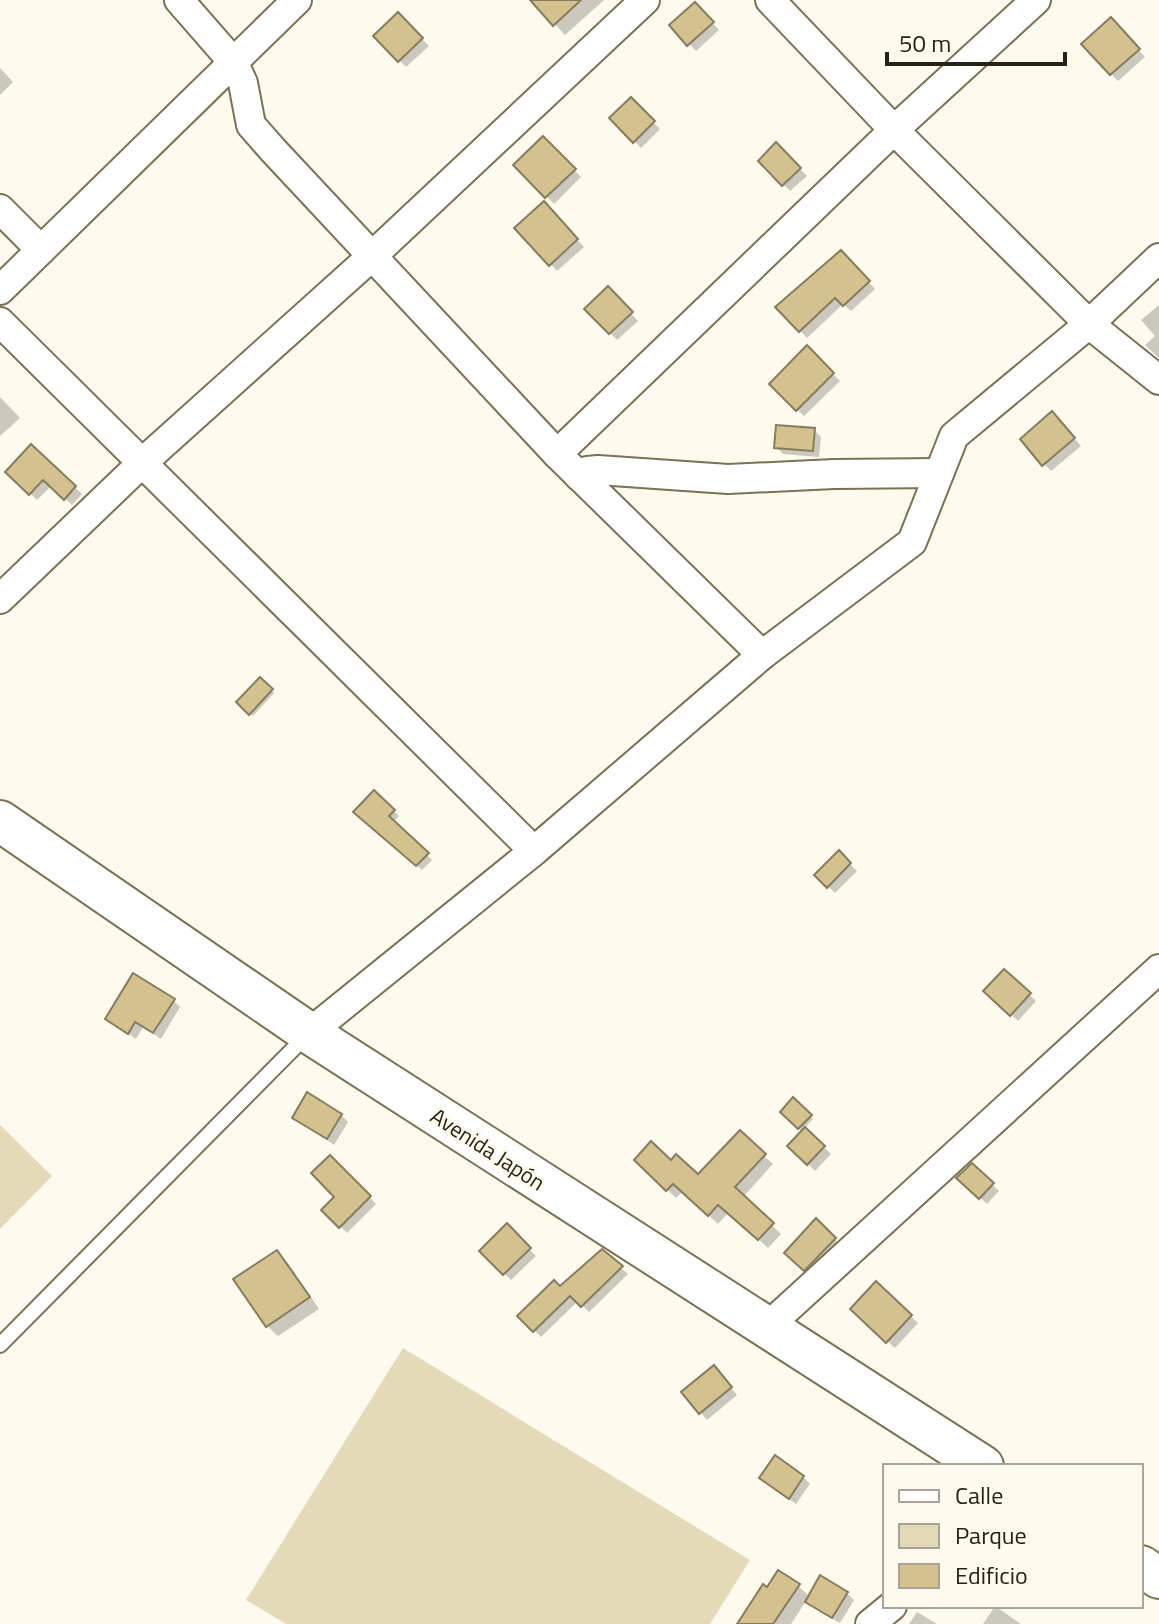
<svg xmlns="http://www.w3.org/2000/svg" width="1159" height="1624" font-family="'Titillium Web',sans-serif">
<rect width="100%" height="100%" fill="#fefaed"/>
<!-- green -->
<g fill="#e4d9b8">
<polygon points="0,1125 52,1176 0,1229"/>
<polygon points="403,1348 750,1560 710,1624 286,1624 246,1600"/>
</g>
<!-- shadow -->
<g fill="#0003">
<polygon points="532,0 604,0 565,35"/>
<polygon points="695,4 719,30 696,51 672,26"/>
<polygon points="398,15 429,46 406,67 376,36"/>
<polygon points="1111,20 1145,57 1118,81 1084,44"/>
<polygon points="0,68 13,82 0,95"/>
<polygon points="631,99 660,129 641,148 611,118"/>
<polygon points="543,139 581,177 554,204 516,165"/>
<polygon points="776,145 807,176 790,191 760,161"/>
<polygon points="544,204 584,247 557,271 517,228"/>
<polygon points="841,253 875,289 851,311 843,304 807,338 778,307"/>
<polygon points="608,289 638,321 617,340 587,309"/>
<polygon points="1159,305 1159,358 1145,345 1155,336 1141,320"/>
<polygon points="807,348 840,381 804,416 772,384"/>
<polygon points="0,397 20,418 0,436"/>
<polygon points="1059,421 1081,446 1051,471 1044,464"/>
<polygon points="814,430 821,437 819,457 783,454 776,447"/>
<polygon points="32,447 82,494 72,505 51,486 37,500 8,472"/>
<polygon points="260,680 274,693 253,716 239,702"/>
<polygon points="374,793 399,816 393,822 432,860 422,870 361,817"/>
<polygon points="839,853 857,871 835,893 817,875"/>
<polygon points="1005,972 1036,1001 1018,1021 986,991"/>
<polygon points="173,1000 180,1007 161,1039 143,1027 136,1039 108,1019"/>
<polygon points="793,1100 813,1119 804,1128 831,1154 815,1171 790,1146 803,1132 782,1112"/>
<polygon points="341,1115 348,1122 334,1145 294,1117"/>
<polygon points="764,1156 773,1164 743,1197 781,1234 768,1248 729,1212 718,1224 683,1191 676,1198 636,1160 671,1162 699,1177"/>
<polygon points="330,1157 376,1204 347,1233 324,1210 337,1197"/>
<polygon points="972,1166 999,1191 987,1204 959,1178"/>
<polygon points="816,1221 841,1246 812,1276 787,1253"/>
<polygon points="507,1226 536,1256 511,1280 482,1251"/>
<polygon points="277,1252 288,1263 319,1309 278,1336 267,1326"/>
<polygon points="602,1252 628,1274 589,1312 578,1301 541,1337 520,1316 560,1289"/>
<polygon points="876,1284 918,1323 895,1348 853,1309"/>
<polygon points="720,1375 737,1395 707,1420 684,1393"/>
<polygon points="803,1477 810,1484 796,1504 761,1478"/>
<polygon points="798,1586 810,1597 847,1593 854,1600 840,1623 814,1608 806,1601 791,1624 742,1624"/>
<polygon points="995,1606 1021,1624 983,1624"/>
<polygon points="917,1612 937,1624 909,1624"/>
</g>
<!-- building -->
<g fill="#d4c28e" stroke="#867c5f" stroke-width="2">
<polygon points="530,0 581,0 553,26"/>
<polygon points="695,2 714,22 687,46 669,25"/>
<polygon points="398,12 423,38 398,62 373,36"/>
<polygon points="1111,17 1140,49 1110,75 1081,44"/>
<polygon points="631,97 655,121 633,143 609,118"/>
<polygon points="543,136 576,169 545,198 513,165"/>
<polygon points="776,142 801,168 782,186 758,161"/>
<polygon points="544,201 578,239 549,266 514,228"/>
<polygon points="841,250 870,281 843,306 835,298 799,332 775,307"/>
<polygon points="608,286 633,312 609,334 584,309"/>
<polygon points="807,345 834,373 796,411 769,384"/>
<polygon points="1052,411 1075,438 1042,466 1020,439"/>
<polygon points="776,425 815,428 813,451 774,448"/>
<polygon points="31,444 76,486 64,500 43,480 29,495 5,472"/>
<polygon points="260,677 273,689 249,715 236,702"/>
<polygon points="374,790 395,810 389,816 429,853 416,866 353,812"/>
<polygon points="839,850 851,863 827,888 814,875"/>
<polygon points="1004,969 1031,993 1010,1016 983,991"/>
<polygon points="133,973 175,999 153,1033 135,1022 128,1034 105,1019"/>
<polygon points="307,1092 342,1114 327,1139 292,1118"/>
<polygon points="793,1097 812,1115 798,1129 780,1112"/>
<polygon points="805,1127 825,1146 807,1165 787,1146"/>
<polygon points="740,1130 766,1154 735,1187 774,1223 758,1240 718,1205 708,1216 673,1184 666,1191 634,1160 651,1141 671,1160 676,1154 698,1174"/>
<polygon points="330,1155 371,1196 339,1228 321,1210 334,1197 311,1173"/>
<polygon points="972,1163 994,1183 979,1199 956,1178"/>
<polygon points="816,1218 836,1238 804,1271 784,1253"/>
<polygon points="507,1223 531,1248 503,1275 479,1251"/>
<polygon points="602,1249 623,1266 581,1307 570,1296 533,1332 517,1316 554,1280 560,1286"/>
<polygon points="277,1250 310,1297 266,1327 233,1279"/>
<polygon points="876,1281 912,1315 886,1343 850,1309"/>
<polygon points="714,1365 732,1387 699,1414 681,1392"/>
<polygon points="775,1455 804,1476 789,1499 759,1478"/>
<polygon points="778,1570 800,1584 773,1624 737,1624 763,1584 767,1587"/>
<polygon points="820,1575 848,1592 832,1618 805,1602"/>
</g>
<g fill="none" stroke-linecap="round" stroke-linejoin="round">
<!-- lane casing -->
<g stroke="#7b7154" stroke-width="18">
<polyline id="lane" points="0,1345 306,1036"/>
</g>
<!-- street casing -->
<g stroke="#7b7154" stroke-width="32">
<g id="street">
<polyline points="179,0 234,63 243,83 251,125 273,150 557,454 762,655"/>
<polyline points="770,0 894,130 1089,324 1159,380"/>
<polyline points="0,209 41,250"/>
<polyline points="0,290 297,0"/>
<polyline points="0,322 534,851"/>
<polyline points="557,454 894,130 1036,0"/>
<polyline points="579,476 587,471 598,470 728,479 834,474 939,473"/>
<polyline points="0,599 143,462 371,257 645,0"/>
<polyline points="309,1033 534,851 762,655 912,542 954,436 1089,324 1159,258"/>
<polyline points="766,1328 1159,969"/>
<polyline points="870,1624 892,1606"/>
</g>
</g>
<!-- secondary casing -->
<g stroke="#7b7154" stroke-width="44">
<g id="secondary">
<polyline points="0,821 309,1033 983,1466"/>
<polyline points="1141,1566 1159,1578"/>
</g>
</g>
<!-- lane -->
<use href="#lane" stroke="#fff" stroke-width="14"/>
<!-- street -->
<use href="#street" stroke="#fff" stroke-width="28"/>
<!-- secondary -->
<use href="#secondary" stroke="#fff" stroke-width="40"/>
</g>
<g text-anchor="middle" stroke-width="6" stroke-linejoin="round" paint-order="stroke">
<!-- street labels -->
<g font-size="22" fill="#262216" stroke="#fefaed">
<text transform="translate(488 1149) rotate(33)" y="8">Avenida Japón</text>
</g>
</g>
<!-- legend -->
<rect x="883" y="1464" width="260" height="144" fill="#fefaed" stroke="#a8a497" stroke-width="2"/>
<rect x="899" y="1490" width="40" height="12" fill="#ffffff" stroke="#a8a497" stroke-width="2"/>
<text x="955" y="1504" font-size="24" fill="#262216">Calle</text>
<rect x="899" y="1524" width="40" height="24" fill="#e4d9b8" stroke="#a8a497" stroke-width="2"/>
<text x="955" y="1544" font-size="24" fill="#262216">Parque</text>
<rect x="899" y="1564" width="40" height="24" fill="#d4c28e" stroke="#a8a497" stroke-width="2"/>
<text x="955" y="1584" font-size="24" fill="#262216">Edificio</text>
<!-- scale -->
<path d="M887 52v12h178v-12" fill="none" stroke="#262216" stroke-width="4"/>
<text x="899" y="52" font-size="24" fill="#262216" stroke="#fefaed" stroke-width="6" paint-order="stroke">50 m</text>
</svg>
